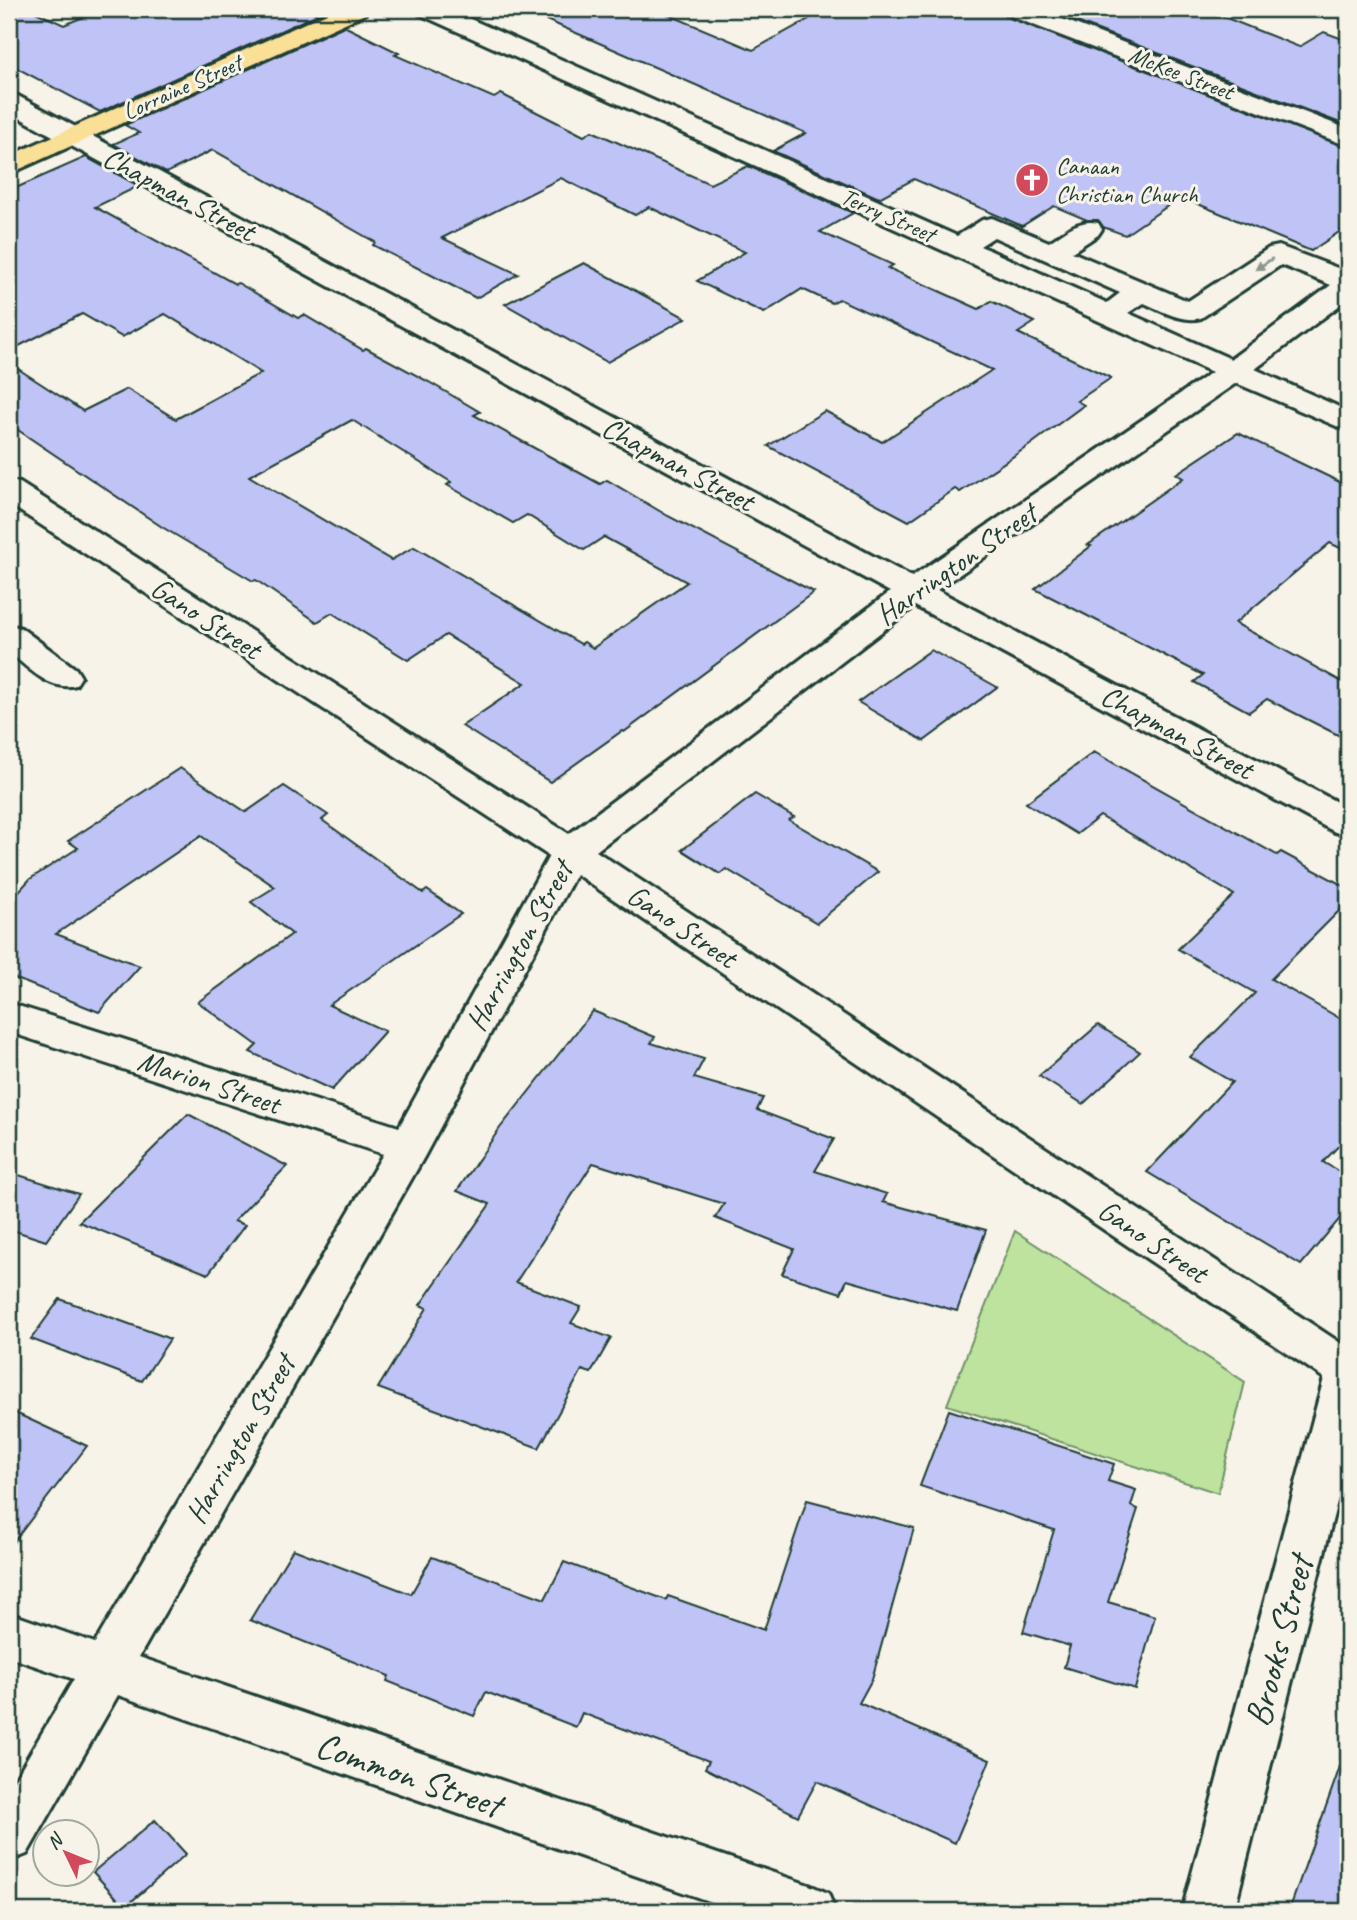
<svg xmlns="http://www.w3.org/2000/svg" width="1357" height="1920" font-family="Caveat,sans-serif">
<rect width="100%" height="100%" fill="#f7f3e8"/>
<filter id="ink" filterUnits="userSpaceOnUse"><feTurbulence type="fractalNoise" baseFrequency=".0143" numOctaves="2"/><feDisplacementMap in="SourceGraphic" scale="14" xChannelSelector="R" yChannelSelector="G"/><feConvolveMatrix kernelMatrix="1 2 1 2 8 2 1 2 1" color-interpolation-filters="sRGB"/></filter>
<g filter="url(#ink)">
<!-- green -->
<polygon fill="#bee39e" stroke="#6e9069" stroke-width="2" points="1015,1231 1245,1382 1218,1493 947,1405"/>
<!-- building -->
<g fill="#c0c3f5" stroke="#1f3d34" stroke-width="2" fill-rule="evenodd">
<polygon points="9,9 29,9 64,25 103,9 306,9 318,14 100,112 9,64"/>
<polygon points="521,9 655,9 753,50 827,9 999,9 1004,16 1348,148 1348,226 1311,251 1181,197 1125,235 1103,227 1098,220 1087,220 1054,206 1022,226 914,179 879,198 773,151 806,133"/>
<polygon points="1043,9 1204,9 1299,47 1324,32 1348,41 1348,126"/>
<polygon points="344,26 399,53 395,55 494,98 501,94 584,136 592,131 710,184 748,166 853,213 820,232 893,265 888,268 979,309 991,301 1035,322 1018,333 1111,378 1077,401 1084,405 1030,445 960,492 955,489 909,521 768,446 825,411 882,442 992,370 839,299 832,303 802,289 764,313 697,281 745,252 649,207 635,215 561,178 442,238 518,274 476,298 373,245 375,242 213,150 166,173 113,144 139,133 125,125"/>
<path d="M86,157L139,186L95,207L235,284L238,283L298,318L304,315L363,350L366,348L429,382L480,412L474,415L600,484L607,480L668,516L814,592L624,732L622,731L550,782L462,726L525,683L446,635L408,660L332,613L317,622L256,580L253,581L162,527L9,424V363L83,411L127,389L176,419L261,373L165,314L122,337L82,314L9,351V191ZM352,420L451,482L447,485L513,523L527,515L584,550L604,537L687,582L593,648L584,642L581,644L414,547L391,560L249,476Z"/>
<polygon points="584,263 686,318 607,362 505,304"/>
<polygon points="1238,433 1348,486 1348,552 1330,543 1235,623 1348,685 1348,740 1267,699 1249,712 1194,682 1203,675 1035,589 1091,546 1088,545 1183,478 1176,474"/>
<polygon points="931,650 997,687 924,741 858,702"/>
<polygon points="1094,752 1277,855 1281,852 1348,888 1348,902 1271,979 1348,1023 1348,1136 1323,1162 1348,1177 1348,1209 1301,1265 1147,1172 1232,1082 1190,1057 1255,993 1178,949 1234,895 1100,816 1077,834 1026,803"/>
<polygon points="180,768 246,812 284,786 328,815 322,820 423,893 427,890 461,914 329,1005 385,1031 332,1090 250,1052 257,1045 198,1002 292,934 251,902 275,887 201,836 56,934 140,966 99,1012 9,976 9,902 30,879 78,848 68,841"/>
<polygon points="755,794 794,817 789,820 878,872 817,923 726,869 720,874 682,850"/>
<polygon points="593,1011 655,1037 651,1043 704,1059 694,1078 763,1098 757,1110 834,1139 815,1171 887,1194 883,1202 986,1230 957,1311 847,1280 841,1293 782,1274 794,1249 715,1218 724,1204 593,1163 516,1282 581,1307 571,1323 611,1338 591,1373 582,1370 539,1448 378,1388 427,1308 420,1305 490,1204 457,1191 500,1128"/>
<polygon points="1098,1025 1140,1052 1083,1104 1039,1076"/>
<polygon points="188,1114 287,1166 234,1221 245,1225 208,1274 79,1222"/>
<polygon points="9,1172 79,1194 46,1241 9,1229"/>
<polygon points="60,1299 160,1335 170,1339 142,1381 31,1339"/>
<polygon points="9,1410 87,1446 9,1548"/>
<polygon points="949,1410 1114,1464 1108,1481 1136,1490 1131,1506 1138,1509 1108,1602 1155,1616 1135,1689 1064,1667 1070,1646 1023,1632 1054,1530 920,1486"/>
<polygon points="807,1500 914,1528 872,1679 859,1703 990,1760 955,1843 817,1781 798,1816 705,1768 709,1761 582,1713 576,1727 486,1692 474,1716 387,1681 389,1676 250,1620 293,1549 411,1594 432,1557 545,1599 564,1562 666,1600 668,1596 764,1630"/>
<polygon points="1342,1761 1348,1762 1348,1911 1289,1911"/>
<polygon points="155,1820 186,1854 125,1907 93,1872"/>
</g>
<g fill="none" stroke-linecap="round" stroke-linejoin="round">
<!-- minor casing -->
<g stroke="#1f3d34" stroke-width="6">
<g id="minor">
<path d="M416,9H448L957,236L982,220L992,218L1049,242C1065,232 1079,218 1098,223L1102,229L1098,235L1072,252L1188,301L1269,248L1279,246L1348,272V299L1255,369L1348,411V431L1236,383L937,590L1348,808V835L1335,832L915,606L596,851L1348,1348V1458L1234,1911H1182L1324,1378L576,874L424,1157L139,1657L809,1885L828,1893L835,1911H737L118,1695L27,1854L9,1861V1789L74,1679L9,1657V1613L95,1643L383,1154L9,1032V1003L399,1127L549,856L9,504V481L20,483L569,834L890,592L9,112V94L18,96L912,577L1212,372L419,14ZM994,237L1120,293L1107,303L980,246ZM1281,265L1331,285L1231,359L1128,313L1144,303C1162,311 1182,323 1201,318Z"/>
<polygon points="1002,9 1036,9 1348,129 1348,146 1005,14"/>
<path d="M9,625L21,628L76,669L81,677L76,685C50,692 29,668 9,652Z"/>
</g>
</g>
<!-- major casing -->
<g stroke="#1f3d34" stroke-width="6">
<polygon id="major" points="336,9 368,9 365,14 9,174 9,156"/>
</g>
<!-- minor -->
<use href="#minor" fill="#f7f3e8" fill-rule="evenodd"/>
<!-- major -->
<use href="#major" fill="#fadf96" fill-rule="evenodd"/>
</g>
<!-- one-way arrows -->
<defs><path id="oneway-solid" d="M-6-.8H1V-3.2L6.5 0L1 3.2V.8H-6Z" transform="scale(1.75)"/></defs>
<use fill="#8b988e" href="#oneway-solid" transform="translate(1264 264) rotate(147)"/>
</g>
<!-- icons -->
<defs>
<g id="church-disc" transform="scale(1.75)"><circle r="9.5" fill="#d1495b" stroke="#f7f3e8"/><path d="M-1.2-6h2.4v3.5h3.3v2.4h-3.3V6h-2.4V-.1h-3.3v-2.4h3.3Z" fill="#fff"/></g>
</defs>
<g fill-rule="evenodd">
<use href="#church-disc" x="1032" y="180"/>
</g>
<g text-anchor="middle" stroke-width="6" stroke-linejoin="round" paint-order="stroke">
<!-- far-street labels -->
<g font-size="24" fill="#1f3d34" stroke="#f7f3e8">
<text transform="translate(1181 73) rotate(21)" y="8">McKee Street</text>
<text transform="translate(182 87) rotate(-24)" y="8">Lorraine Street</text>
<text transform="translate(888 215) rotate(24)" y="8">Terry Street</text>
</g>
<!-- far-poi labels -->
<g font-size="24" fill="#1f3d34" stroke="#f7f3e8" text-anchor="start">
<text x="1056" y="174">Canaan<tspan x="1056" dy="28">Christian Church</tspan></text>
</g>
<!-- street labels -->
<g font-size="30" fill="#1f3d34" stroke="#f7f3e8">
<text transform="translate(179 194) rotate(28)" y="10">Chapman Street</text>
<text transform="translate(678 464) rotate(28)" y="10">Chapman Street</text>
<text transform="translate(956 564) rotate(-35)" y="10">Harrington Street</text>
<text transform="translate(206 618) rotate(33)" y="10">Gano Street</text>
<text transform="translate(1177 732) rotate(28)" y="10">Chapman Street</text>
<text transform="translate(682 926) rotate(34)" y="10">Gano Street</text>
<text transform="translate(519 946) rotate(-61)" y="10">Harrington Street</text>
<text transform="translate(209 1082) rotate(18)" y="10">Marion Street</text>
<text transform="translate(1153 1241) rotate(34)" y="10">Gano Street</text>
<text transform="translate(240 1439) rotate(-60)" y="10">Harrington Street</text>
</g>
<!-- near-street labels -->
<g font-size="37" fill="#1f3d34" stroke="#f7f3e8">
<text transform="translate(1278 1641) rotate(-75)" y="13">Brooks Street</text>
<text transform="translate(409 1774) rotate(19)" y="13">Common Street</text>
</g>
</g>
<!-- margin -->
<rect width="1357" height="1920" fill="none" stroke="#f7f3e8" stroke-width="35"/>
<rect x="18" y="18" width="1322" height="1885" fill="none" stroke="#1f3d34" stroke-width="2.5" filter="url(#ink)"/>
<!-- north arrow -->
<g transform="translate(66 1853) rotate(313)"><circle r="33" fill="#f7f3e8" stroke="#a1aaa0" stroke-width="2"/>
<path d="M0-5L12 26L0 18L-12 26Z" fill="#d1495b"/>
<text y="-10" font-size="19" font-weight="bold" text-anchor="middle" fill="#1f3d34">N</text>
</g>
</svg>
